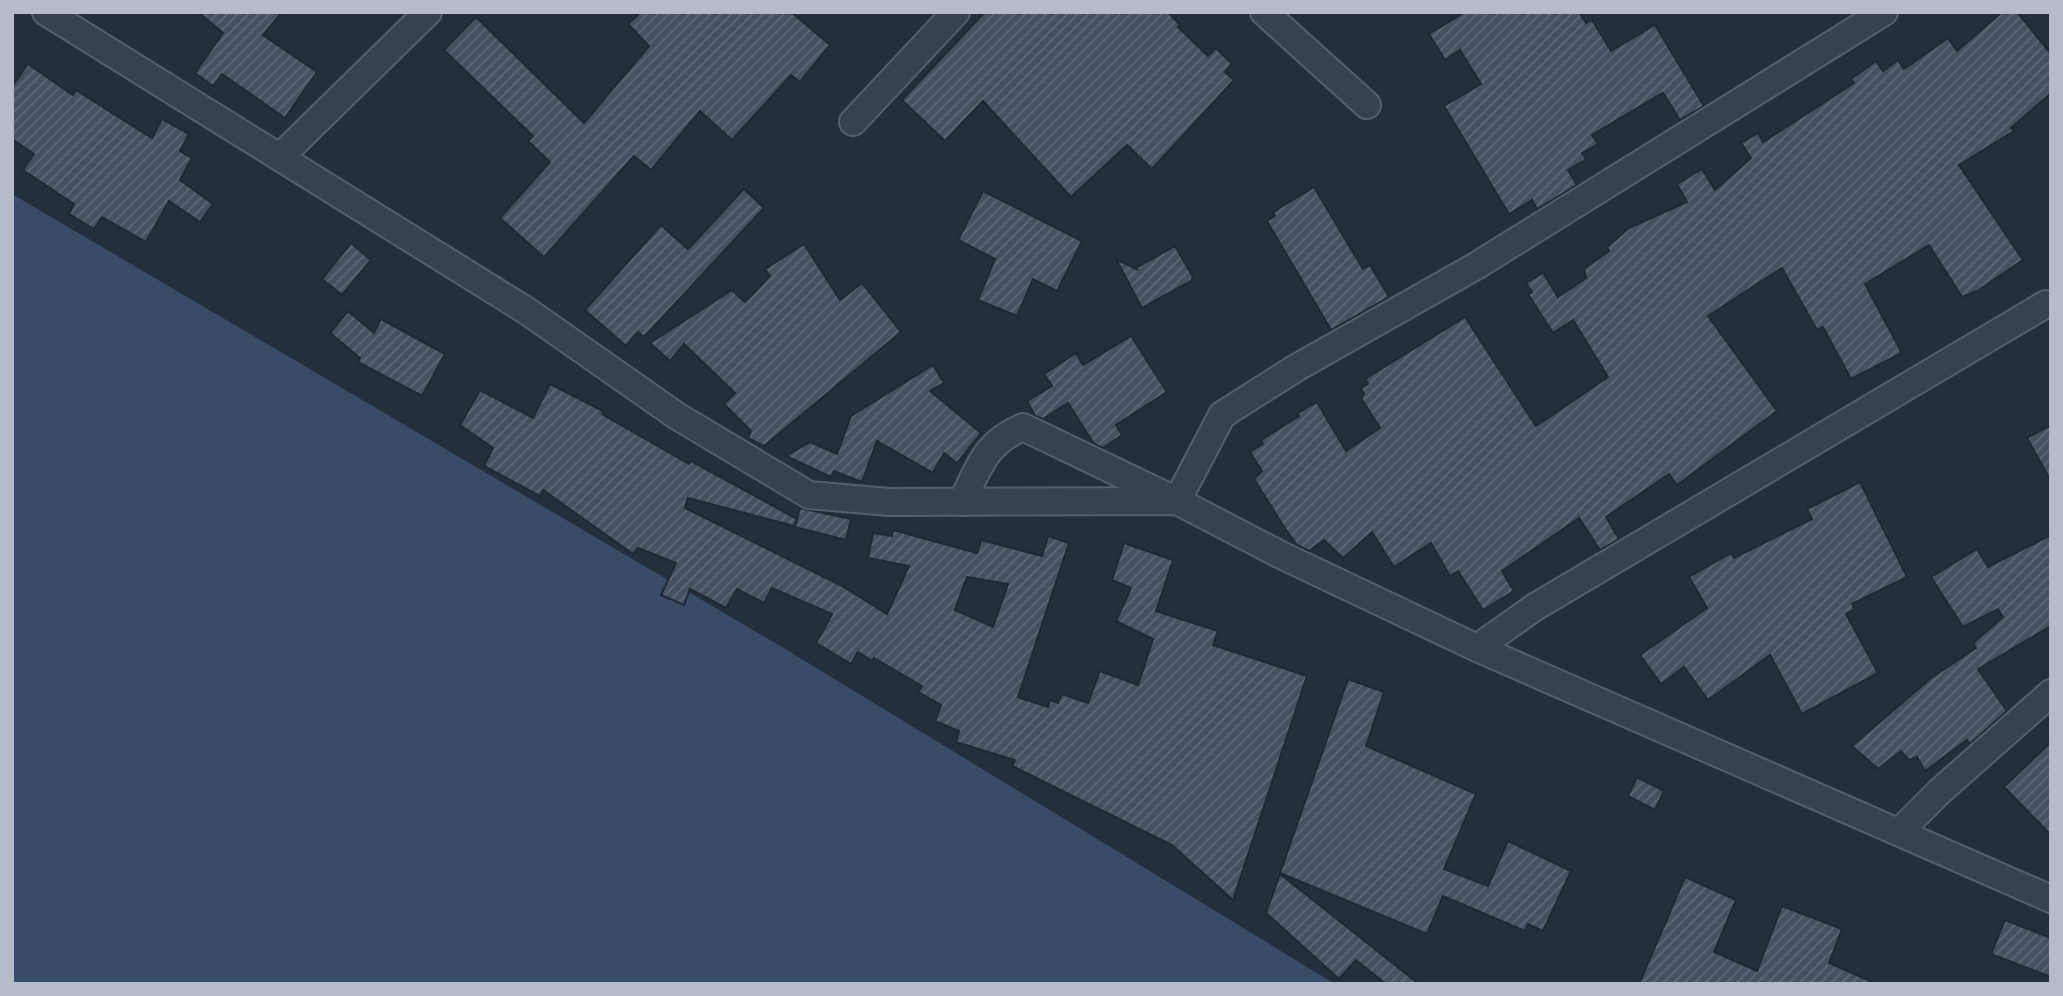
<svg xmlns="http://www.w3.org/2000/svg" width="2063" height="996" font-family="'IBM Plex Sans',sans-serif">
<defs>
<pattern id="building-hatch" width="6" height="6" patternUnits="userSpaceOnUse" patternTransform="scale(1.75)"><rect width="6" height="6" fill="#455162"/><path d="M-1 1l2-2M0 6l6-6M5 7l2-2" fill="none" stroke="#5d6877"/></pattern>
</defs>
<rect width="100%" height="100%" fill="#242f3e"/>
<!-- water -->
<polygon fill="#394c67" points="12,194 782,647 1335,984 12,984"/>
<!-- building -->
<g fill="url(#building-hatch)" stroke="#1f2835" stroke-width="2" fill-rule="evenodd">
<polygon points="198,12 282,12 263,35 317,72 285,118 222,74 213,86 195,73 223,33"/>
<polygon points="641,12 791,12 830,45 800,82 791,75 732,140 700,111 651,170 634,156 544,257 500,218 550,162 528,141 533,136 444,50 476,17 584,123 649,46 628,24"/>
<polygon points="985,12 1168,12 1180,25 1178,27 1208,56 1216,48 1232,64 1225,72 1234,80 1152,169 1127,145 1071,197 983,101 945,141 902,100"/>
<polygon points="1465,12 1579,12 1586,23 1592,20 1611,51 1655,25 1704,106 1680,120 1663,93 1661,94 1592,135 1598,144 1582,153 1586,159 1568,170 1577,185 1537,209 1532,200 1509,214 1444,106 1481,84 1460,50 1445,60 1429,34"/>
<polygon points="2002,12 2017,12 2051,54 2051,93 2011,128 2014,131 1959,165 2023,260 1977,291 1962,297 1929,245 1865,284 1902,353 1851,379 1823,327 1817,330 1782,268 1708,316 1777,411 1677,485 1669,474 1606,517 1619,539 1600,550 1579,518 1502,571 1514,591 1483,610 1458,571 1450,576 1431,543 1394,567 1372,532 1343,558 1324,540 1309,551 1297,545 1286,530 1254,479 1262,471 1250,452 1263,444 1261,440 1299,416 1297,413 1317,402 1346,451 1380,428 1361,398 1364,394 1361,388 1368,384 1365,379 1465,317 1536,426 1608,377 1573,320 1553,333 1528,294 1532,292 1526,283 1543,273 1558,297 1586,278 1584,269 1609,251 1607,247 1629,228 1687,202 1677,184 1702,169 1715,190 1751,158 1741,143 1758,133 1763,142 1854,83 1851,79 1876,61 1883,71 1898,60 1904,69 1948,38 1957,51"/>
<polygon points="28,64 73,95 76,90 152,138 162,119 189,134 180,151 192,158 180,180 213,204 200,222 169,201 146,242 102,217 94,229 69,214 74,204 23,170 34,154 12,139 12,87"/>
<polygon points="1314,187 1363,269 1370,265 1389,297 1331,330 1267,221 1275,216 1273,212"/>
<polygon points="744,189 764,208 644,337 638,332 626,346 585,310 661,225 688,249"/>
<polygon points="983,191 1082,241 1057,291 1033,279 1017,316 978,300 995,259 958,240"/>
<polygon points="351,243 371,260 342,295 322,279"/>
<polygon points="804,244 840,300 862,283 901,332 764,446 748,438 751,431 724,404 735,393 684,344 670,361 650,343 732,290 745,302 770,276 765,269"/>
<polygon points="1175,246 1193,277 1191,281 1142,308 1116,259 1138,270 1136,268"/>
<polygon points="348,311 374,333 381,319 445,354 422,396 358,362 360,358 330,333"/>
<polygon points="1131,336 1167,392 1116,425 1122,435 1103,448 1094,444 1068,403 1043,419 1035,416 1027,401 1052,386 1044,374 1076,353 1083,365"/>
<polygon points="933,365 944,383 930,391 981,433 957,463 944,453 933,473 877,441 862,482 834,471 831,477 786,456 810,442 837,454 851,416"/>
<path d="M550,384L603,411L602,414L689,464L691,461L797,519L794,526L688,498L685,508L842,586L887,614L909,566L868,558L873,533L892,536L893,530L977,553L981,540L1042,556L1048,536L1069,543L1018,697L1048,707L1050,700L1058,703L1062,694L1088,703L1100,671L1138,685L1153,639L1116,621L1131,588L1112,580L1124,543L1173,560L1156,611L1218,631L1213,645L1307,676L1233,900L1172,845L1012,766L1015,760L956,742L959,731L935,721L941,705L918,692L922,686L874,658L872,661L858,652L851,664L816,643L832,614L772,588L764,603L737,589L726,608L690,589L684,605L661,595L676,563L638,548L633,554L543,490L540,496L484,466L493,448L460,425L480,390L533,418ZM967,577L1008,584L993,627L955,610Z"/>
<polygon points="2051,425 2051,481 2027,438"/>
<polygon points="1860,482 1907,577 1852,604 1855,609 1846,614 1878,673 1802,714 1770,655 1708,700 1684,667 1661,684 1640,655 1707,608 1689,577 1731,553 1734,558 1812,519 1807,509"/>
<polygon points="800,508 851,519 846,540 795,527"/>
<polygon points="2051,535 2051,626 1978,669 2007,711 1970,744 1967,740 1925,771 1917,757 1909,760 1901,751 1878,769 1852,746 1931,678 1976,648 1973,643 2003,617 1998,609 1963,627 1931,577 1977,549 1988,567"/>
<polygon points="1348,679 1384,692 1366,746 1476,794 1444,869 1488,886 1508,841 1571,871 1543,931 1528,924 1525,931 1443,896 1427,934 1280,873"/>
<polygon points="2051,742 2051,835 2004,787"/>
<polygon points="1637,777 1664,791 1655,810 1628,796"/>
<polygon points="1280,874 1419,984 1386,984 1356,960 1339,979 1266,913"/>
<polygon points="1685,877 1736,900 1714,952 1757,971 1782,906 1842,929 1829,963 1877,984 1639,984"/>
<polygon points="2005,920 2051,938 2051,977 1991,954"/>
</g>
<g fill="none" stroke-linecap="round" stroke-linejoin="round">
<!-- street casing -->
<g stroke="#565f6c" stroke-width="30">
<g id="street">
<polyline points="46,12 527,311 677,416 809,495 889,502 1177,501 1283,556 1477,648 2051,899"/>
<polyline points="1264,12 1367,105"/>
<polyline points="853,122 956,12"/>
<polyline points="280,157 428,12"/>
<path d="M962,502C979,467 985,443 1023,427L1177,501L1222,415L1296,368L1476,266L1884,12"/>
<polyline points="1477,648 1535,607 2046,304"/>
<polyline points="1900,831 1939,792 2051,693"/>
</g>
</g>
<!-- street -->
<use href="#street" stroke="#38414e" stroke-width="26"/>
</g>
<!-- border -->
<rect width="2063" height="996" fill="none" stroke="#b4bcc9" stroke-width="28"/>
</svg>
